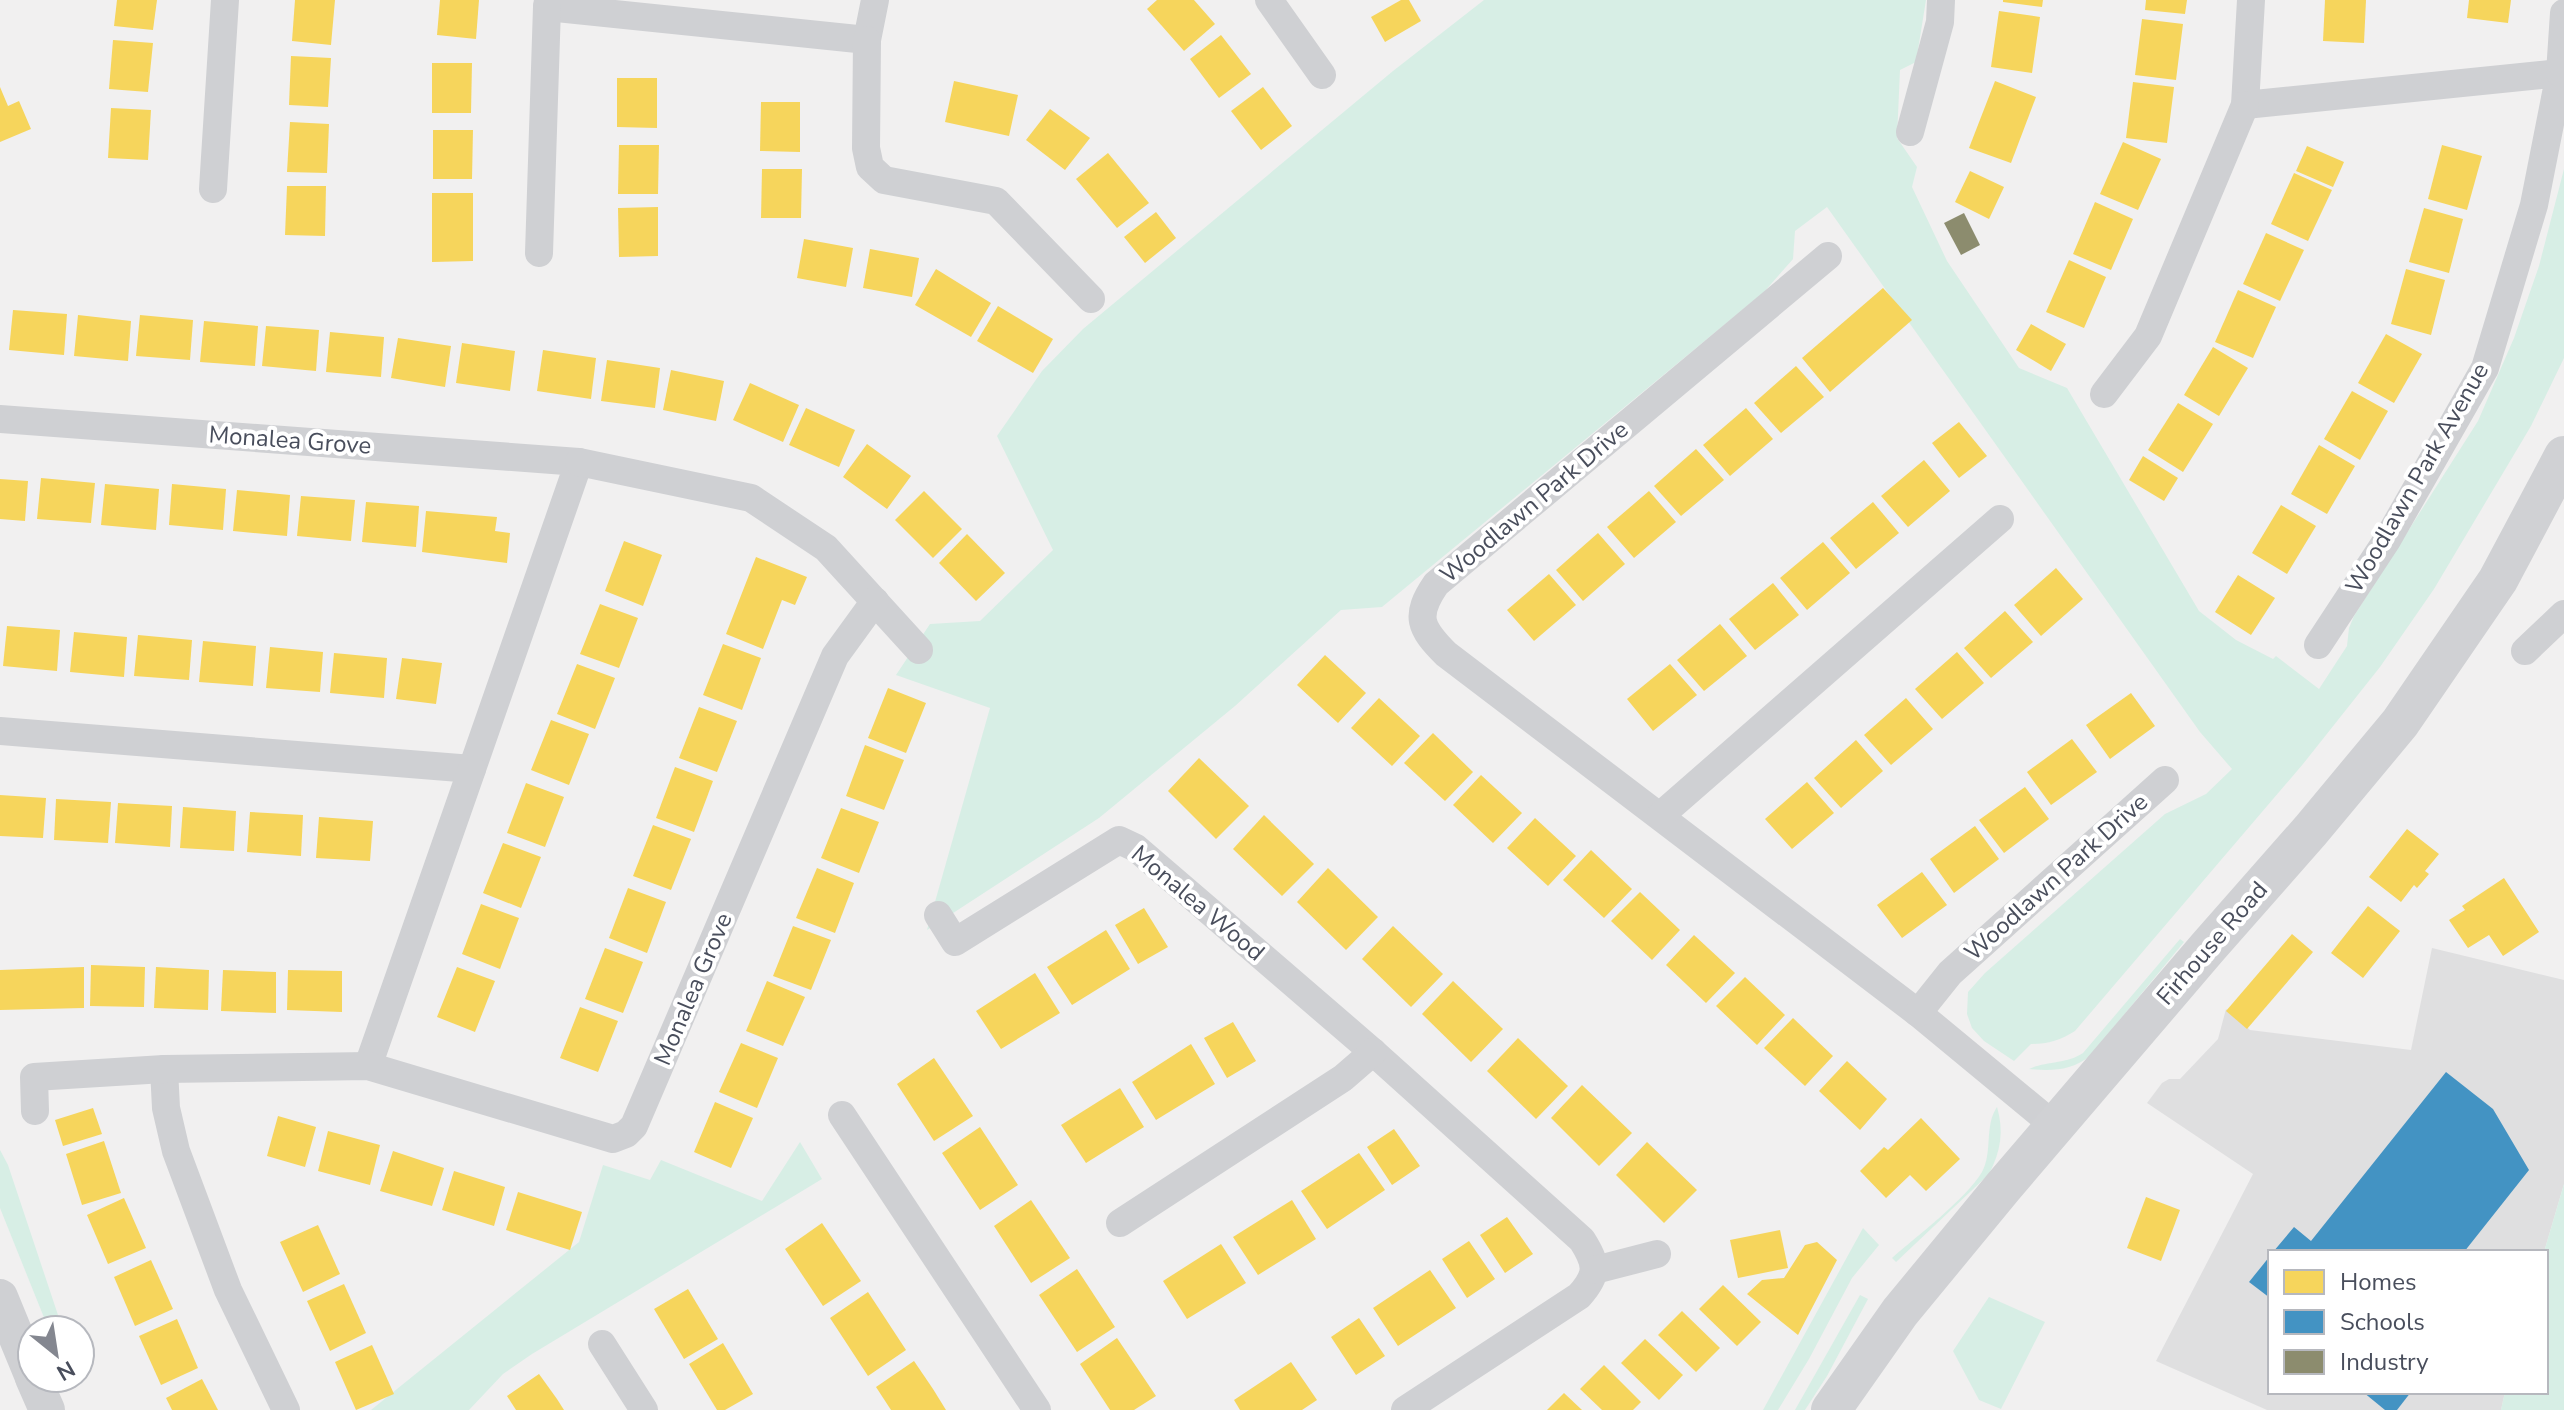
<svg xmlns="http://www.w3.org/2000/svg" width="2564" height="1410" font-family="'Nunito Sans',sans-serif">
<rect width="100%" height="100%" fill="#f1f0f0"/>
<!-- education -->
<polygon fill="#dfdfe0" points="2432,948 2564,980 2564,1184 2544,1252 2270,1252 2270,1392 2505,1392 2501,1410 2267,1410 2156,1361 2253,1174 2147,1103 2162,1083 2169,1079 2180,1079 2218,1039 2226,1009 2250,1030 2411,1050"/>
<!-- green -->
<g fill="#d7eee5">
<path d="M1484,0H1926L1916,62L1900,70L1897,138L1917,167L1912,187L1947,261L2019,368L2067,388L2199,611L2236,640L2273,659L2276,656L2319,689L2347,646L2349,628L2354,616L2478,421L2514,338L2539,266L2564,169V358L2531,426L2434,589L2380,667L2303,764L2075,1031C2061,1040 2048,1044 2031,1044L2014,1061L1984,1041L1972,1028L1967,1014L1968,992L1985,973L2165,814L2206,794L2232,769L2200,732L1827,207L1795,231L1793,259L1764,292L1382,607L1341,610L1235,706L1099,818L927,930L990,708L896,675L930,624L980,621L1053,550L997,436L1042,371L1083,329L1393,71Z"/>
<path d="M2180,939L2184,942L2090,1056C2071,1071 2052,1071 2029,1069C2046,1061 2067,1064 2083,1053Z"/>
<path d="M1997,1107C2004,1131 2001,1151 1989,1174L1896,1262L1892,1258C1916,1237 1967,1198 1982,1172C1993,1152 1984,1126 1997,1107Z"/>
<polygon points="800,1142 822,1179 532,1354 503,1374 469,1410 371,1410 579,1242 603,1165 650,1180 661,1160 762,1201"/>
<polygon points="0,1150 8,1165 63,1330 49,1330 0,1208"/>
<polygon points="2564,1184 2564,1410 2501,1410 2505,1392 2546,1392 2546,1252 2544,1252"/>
<polygon points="1863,1228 1879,1245 1852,1278 1809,1359 1778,1410 1763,1410"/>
<polygon points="1860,1295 1868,1299 1827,1376 1805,1410 1795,1410"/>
<polygon points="1989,1297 2045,1322 2001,1409 1979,1400 1953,1351"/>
</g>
<!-- homes -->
<g fill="#f6d55c">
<polygon points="117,0 157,0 153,30 114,26"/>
<polygon points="295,0 335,0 331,45 292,41"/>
<polygon points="440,0 479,0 476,39 437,35"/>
<polygon points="1157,0 1194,0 1215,24 1184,51 1147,9"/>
<polygon points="1401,0 1409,0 1421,21 1385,42 1371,17"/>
<polygon points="2003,0 2043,0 2042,7 2003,2"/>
<polygon points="2146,0 2187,0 2185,14 2145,10"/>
<polygon points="2325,0 2366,0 2364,43 2323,41"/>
<polygon points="2469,0 2511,0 2508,23 2467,18"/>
<polygon points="1999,11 2040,17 2032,73 1991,67"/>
<polygon points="2142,19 2183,24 2176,80 2135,75"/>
<polygon points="1221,35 1251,74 1219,98 1190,59"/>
<polygon points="113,40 153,43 148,92 109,89"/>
<polygon points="291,56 331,58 328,107 289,105"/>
<polygon points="432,63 472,63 471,113 432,113"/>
<polygon points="617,78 657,78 657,128 617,127"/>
<polygon points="954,81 1018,95 1009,136 945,122"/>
<polygon points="1995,81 2036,97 2011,163 1969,148"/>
<polygon points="2133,82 2174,87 2167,143 2126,138"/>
<polygon points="0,87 8,106 19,101 31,129 0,142"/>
<polygon points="1263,87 1292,126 1261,150 1231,111"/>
<polygon points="761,102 800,102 800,152 760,151"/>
<polygon points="111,108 151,110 148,160 108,158"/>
<polygon points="1050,109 1090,138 1065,170 1026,140"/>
<polygon points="290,122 329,124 327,173 287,172"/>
<polygon points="433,130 473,130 472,179 433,179"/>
<polygon points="2123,142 2161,159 2138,210 2100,194"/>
<polygon points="619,145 659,145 658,194 618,194"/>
<polygon points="2442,145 2482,156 2467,210 2428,199"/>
<polygon points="2307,146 2344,162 2333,187 2296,171"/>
<polygon points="1108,153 1149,203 1117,228 1076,179"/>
<polygon points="762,169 802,169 801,218 761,218"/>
<polygon points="1970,171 2004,187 1989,219 1955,202"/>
<polygon points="2294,173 2332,190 2308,241 2271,224"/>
<polygon points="287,186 326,186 325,236 285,235"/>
<polygon points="432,193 473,193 473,261 432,262"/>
<polygon points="2095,202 2133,219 2111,270 2073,254"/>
<polygon points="658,207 658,256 619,257 618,208"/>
<polygon points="2424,208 2463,219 2449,273 2409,262"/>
<polygon points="1156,212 1176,238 1145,263 1124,237"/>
<polygon points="2266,233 2304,250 2280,301 2243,284"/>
<polygon points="804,239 853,248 846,287 797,278"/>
<polygon points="870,249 919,258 912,297 863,288"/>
<polygon points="2069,260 2106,277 2084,328 2046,312"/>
<polygon points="936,269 991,303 971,337 915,305"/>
<polygon points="2406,269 2445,280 2431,335 2391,324"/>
<polygon points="1883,288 1912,320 1830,392 1802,358"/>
<polygon points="2238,290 2276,307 2253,358 2215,342"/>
<polygon points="998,306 1053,339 1033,373 977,341"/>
<polygon points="13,310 67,314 64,355 9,350"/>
<polygon points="78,315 131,321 128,361 74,356"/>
<polygon points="140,315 193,320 190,360 136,356"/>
<polygon points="204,321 258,326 255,366 200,362"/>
<polygon points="2031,324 2066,344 2051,371 2016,350"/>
<polygon points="266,326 319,330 316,371 262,366"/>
<polygon points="330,332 384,337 381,377 326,372"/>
<polygon points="2386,334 2422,354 2394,403 2358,383"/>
<polygon points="398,338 451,346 445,387 391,378"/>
<polygon points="462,343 515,351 510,391 456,383"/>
<polygon points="2213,347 2248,368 2219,416 2184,395"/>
<polygon points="543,350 596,358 591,399 537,391"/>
<polygon points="607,360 660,368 655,408 601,401"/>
<polygon points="1796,366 1824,397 1781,433 1754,403"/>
<polygon points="671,370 724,381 716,421 663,410"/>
<polygon points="750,383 799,405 783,442 733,420"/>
<polygon points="2352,391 2388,411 2360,460 2324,439"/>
<polygon points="2178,403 2213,424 2183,472 2148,450"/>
<polygon points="806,408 855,430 839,467 789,445"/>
<polygon points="1746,408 1773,439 1730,476 1703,445"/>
<polygon points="1959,422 1987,456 1959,478 1932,443"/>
<polygon points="867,444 911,476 887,509 843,477"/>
<polygon points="2319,445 2355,466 2327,514 2291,494"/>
<polygon points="1696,449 1724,480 1681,516 1654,486"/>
<polygon points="2143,456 2178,478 2164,501 2129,480"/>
<polygon points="1924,460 1950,491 1908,527 1881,496"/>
<polygon points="41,478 95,483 91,523 37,519"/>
<polygon points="0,479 28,481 25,521 0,519"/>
<polygon points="105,484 159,489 156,530 101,525"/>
<polygon points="172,484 226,489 223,530 169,525"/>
<polygon points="237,490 290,495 287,536 233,531"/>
<polygon points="924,491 962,529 933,558 895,520"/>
<polygon points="1649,491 1676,522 1634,558 1607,527"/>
<polygon points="301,496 355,500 351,541 297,536"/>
<polygon points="366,502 419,506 416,547 362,542"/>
<polygon points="1873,502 1899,533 1856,569 1830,538"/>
<polygon points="2281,505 2316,526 2287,574 2252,553"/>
<polygon points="426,511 497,517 495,531 510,533 507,563 422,552"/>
<polygon points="1598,533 1625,564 1583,601 1556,570"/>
<polygon points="967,534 1005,573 976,601 939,563"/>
<polygon points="624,541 662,555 643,606 605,591"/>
<polygon points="1823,542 1850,573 1807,610 1780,578"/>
<polygon points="756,557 807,577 795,605 782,600 763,649 726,634"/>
<polygon points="2056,568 2083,599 2041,636 2014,605"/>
<polygon points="1549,574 1576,605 1534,641 1507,610"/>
<polygon points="2238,575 2275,598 2251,635 2215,612"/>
<polygon points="1773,583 1799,615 1755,650 1729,619"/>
<polygon points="600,604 638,618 619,668 580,654"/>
<polygon points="2005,611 2033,642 1991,678 1964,648"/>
<polygon points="1720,624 1747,656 1704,691 1677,660"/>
<polygon points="7,626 60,630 57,671 3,666"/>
<polygon points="74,632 127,637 124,677 70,672"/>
<polygon points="138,635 192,640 189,680 134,676"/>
<polygon points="203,641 256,646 253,686 199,682"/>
<polygon points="723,644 761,658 742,710 703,695"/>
<polygon points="270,647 323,652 320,692 266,688"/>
<polygon points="1957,652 1984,683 1942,719 1915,689"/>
<polygon points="334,653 387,658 384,698 330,693"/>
<polygon points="1325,655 1366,693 1338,723 1297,685"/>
<polygon points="402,658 442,663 436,704 396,699"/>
<polygon points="577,664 615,678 595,729 557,714"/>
<polygon points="1670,664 1697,695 1653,731 1627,699"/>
<polygon points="888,688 926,703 906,753 868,738"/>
<polygon points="2131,693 2155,726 2110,759 2086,725"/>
<polygon points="1379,698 1420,736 1392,766 1351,728"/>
<polygon points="1906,698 1933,729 1891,765 1864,735"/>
<polygon points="699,707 737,721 717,772 679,758"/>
<polygon points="551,720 589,734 569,785 531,770"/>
<polygon points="1433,733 1473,772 1445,801 1404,763"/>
<polygon points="2072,739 2097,772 2051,805 2027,772"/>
<polygon points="1856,740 1883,771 1841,808 1814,778"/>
<polygon points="865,745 904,760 884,810 846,796"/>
<polygon points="1199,758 1249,806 1216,839 1168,791"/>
<polygon points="675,767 713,781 694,832 656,818"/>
<polygon points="1481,775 1522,813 1493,843 1453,805"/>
<polygon points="1807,782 1834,813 1792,849 1765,819"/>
<polygon points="526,783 564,797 545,847 507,833"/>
<polygon points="2025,787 2049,819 2004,853 1979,820"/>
<polygon points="0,795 46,798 43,838 0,836"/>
<polygon points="56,799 111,802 108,843 54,840"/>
<polygon points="118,803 172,806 170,847 115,843"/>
<polygon points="183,807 236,811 234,851 180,848"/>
<polygon points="841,808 879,822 859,873 821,858"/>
<polygon points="250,812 303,815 301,856 247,852"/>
<polygon points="1264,815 1314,864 1282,896 1233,849"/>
<polygon points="319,817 373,821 370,861 316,858"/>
<polygon points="1535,818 1576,856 1548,886 1507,848"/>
<polygon points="653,825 691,839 671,890 633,876"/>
<polygon points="1975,826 1999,859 1954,893 1930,859"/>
<polygon points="2407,829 2439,854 2425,871 2429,874 2417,888 2414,885 2401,902 2369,877"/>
<polygon points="503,843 541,857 521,908 483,893"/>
<polygon points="1591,850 1632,889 1604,918 1563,880"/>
<polygon points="817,868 854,883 835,933 796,918"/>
<polygon points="1328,868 1378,917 1346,950 1297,902"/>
<polygon points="1922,872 1947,905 1902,938 1877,905"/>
<polygon points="2504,878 2539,932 2503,956 2489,935 2468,948 2449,920 2465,910 2462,906"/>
<polygon points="628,888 666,902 647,953 609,938"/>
<polygon points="1640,892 1680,930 1652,960 1611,921"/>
<polygon points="481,904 519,918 500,969 462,954"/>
<polygon points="2368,906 2400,931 2363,978 2331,953"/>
<polygon points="1144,908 1168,947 1138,964 1115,925"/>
<polygon points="793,926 831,940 811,990 773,976"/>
<polygon points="1393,926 1443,974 1411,1007 1362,959"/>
<polygon points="1106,930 1130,969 1072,1005 1047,967"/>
<polygon points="2292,934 2313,952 2247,1029 2226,1011"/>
<polygon points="1694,935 1735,973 1706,1003 1666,965"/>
<polygon points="605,948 643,962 623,1013 585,999"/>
<polygon points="91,965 145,967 144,1007 90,1006"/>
<polygon points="84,967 84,1008 0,1010 0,970"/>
<polygon points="156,967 209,970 208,1010 154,1008"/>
<polygon points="457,967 495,981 475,1032 437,1017"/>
<polygon points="223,970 276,972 276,1013 221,1011"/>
<polygon points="288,970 342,971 342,1012 287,1010"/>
<polygon points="1035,973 1060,1013 1001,1049 976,1011"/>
<polygon points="1745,977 1785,1015 1757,1045 1716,1006"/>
<polygon points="767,981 805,997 783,1046 746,1031"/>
<polygon points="1453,981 1503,1029 1471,1062 1422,1014"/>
<polygon points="580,1007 618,1021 598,1072 560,1058"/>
<polygon points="1793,1018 1833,1056 1805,1086 1764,1048"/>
<polygon points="1233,1022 1256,1061 1227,1078 1204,1038"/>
<polygon points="1518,1038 1568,1086 1536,1119 1487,1071"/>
<polygon points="741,1043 778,1058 757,1108 719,1092"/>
<polygon points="1191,1044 1215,1084 1156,1120 1132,1082"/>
<polygon points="934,1058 973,1116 934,1141 897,1084"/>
<polygon points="1847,1061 1887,1099 1860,1130 1819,1091"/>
<polygon points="1582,1085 1632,1133 1599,1166 1551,1118"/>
<polygon points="1120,1088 1144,1127 1086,1163 1061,1125"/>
<polygon points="715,1102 753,1118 731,1168 694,1152"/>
<polygon points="93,1108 102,1134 63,1146 55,1120"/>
<polygon points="278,1116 316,1127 305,1167 267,1156"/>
<polygon points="1921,1118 1960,1159 1926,1191 1910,1175 1886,1198 1860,1171 1884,1147 1888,1150"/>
<polygon points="980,1127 1018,1185 980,1210 942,1153"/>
<polygon points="1394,1129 1420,1166 1392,1185 1367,1147"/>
<polygon points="328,1131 380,1145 370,1185 318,1171"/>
<polygon points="104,1141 121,1193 82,1205 66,1154"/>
<polygon points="1647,1142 1697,1190 1664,1223 1616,1175"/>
<polygon points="393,1151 444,1168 432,1206 380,1191"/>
<polygon points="1359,1153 1385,1190 1327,1229 1301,1191"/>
<polygon points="454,1171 505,1187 494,1226 442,1210"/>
<polygon points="518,1192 582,1212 570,1250 506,1230"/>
<polygon points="2146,1197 2180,1210 2161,1261 2127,1248"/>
<polygon points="124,1198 146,1248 108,1264 87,1215"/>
<polygon points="1031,1200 1070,1258 1031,1283 994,1226"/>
<polygon points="1292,1200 1316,1239 1258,1275 1233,1237"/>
<polygon points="1507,1217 1533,1254 1505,1273 1480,1235"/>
<polygon points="822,1223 861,1281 823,1306 785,1249"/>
<polygon points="318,1225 340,1274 303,1292 280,1242"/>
<polygon points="1780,1230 1788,1268 1738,1278 1730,1240"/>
<polygon points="1469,1241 1495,1279 1467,1298 1442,1259"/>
<polygon points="1817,1242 1837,1260 1798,1335 1747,1294 1762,1280 1784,1278 1805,1245"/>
<polygon points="1221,1244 1246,1283 1187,1319 1163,1281"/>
<polygon points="151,1260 173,1309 135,1326 114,1277"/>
<polygon points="1077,1269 1115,1327 1077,1352 1039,1295"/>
<polygon points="1430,1270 1456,1308 1398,1346 1373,1308"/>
<polygon points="344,1284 366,1333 330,1351 307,1301"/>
<polygon points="1723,1285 1761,1322 1737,1346 1699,1309"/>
<polygon points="688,1289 718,1339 684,1359 654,1309"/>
<polygon points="868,1292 906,1350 868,1376 830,1318"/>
<polygon points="1682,1311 1720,1348 1696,1372 1658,1335"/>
<polygon points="1359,1318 1385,1356 1356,1375 1331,1337"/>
<polygon points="177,1319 198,1368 161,1385 139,1336"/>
<polygon points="1117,1338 1156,1396 1134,1410 1110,1410 1080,1364"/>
<polygon points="1645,1339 1683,1375 1659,1400 1621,1363"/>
<polygon points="723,1343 753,1394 725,1410 717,1410 689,1364"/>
<polygon points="372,1345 394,1394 356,1410 335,1362"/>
<polygon points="914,1361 933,1389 946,1410 891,1410 876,1387"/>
<polygon points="1291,1362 1317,1400 1302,1410 1240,1410 1234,1400"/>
<polygon points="1604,1365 1641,1402 1633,1410 1602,1410 1580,1389"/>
<polygon points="539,1374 557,1399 564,1410 516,1410 507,1396"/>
<polygon points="202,1379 218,1410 172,1410 166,1398"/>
<polygon points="1564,1393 1582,1410 1547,1410"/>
</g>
<!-- schools -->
<g fill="#4393c3">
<polygon points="2446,1072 2493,1109 2529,1170 2464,1252 2273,1252 2294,1227 2311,1241"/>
<polygon points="2270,1256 2270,1298 2249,1282"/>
<polygon points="2363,1392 2411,1392 2397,1410 2385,1410"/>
</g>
<!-- industry -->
<polygon fill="#8c8c6e" points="1964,213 1980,245 1961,255 1944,223"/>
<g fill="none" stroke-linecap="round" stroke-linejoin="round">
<!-- minor -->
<g stroke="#cfd0d3" stroke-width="28">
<polyline points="548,0 547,7 867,40 875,0"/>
<polyline points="1269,0 1322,75"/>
<polyline points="2251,0 2245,105 2560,73 2534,205 2485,368 2387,540 2318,645"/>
<polyline points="867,40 866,148 870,167 884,180 996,201 1091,299"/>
<polyline points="2560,73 2564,13"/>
<polyline points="1910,132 1940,22 1941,0"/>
<polyline points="213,189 225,0"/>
<polyline points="539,253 547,7"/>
<path d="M1828,256L1436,584C1414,616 1420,628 1446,654L1918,1013L2056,1127"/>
<polyline points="2104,394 2148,336 2245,105"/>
<polyline points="0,419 579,462 472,769 0,731"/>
<polyline points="579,462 751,498 826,548 919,650"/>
<polyline points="2525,651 2564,614"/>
<polyline points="1661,815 2000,519"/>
<path d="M938,915L955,942L1119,840L1136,848L1373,1052L1582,1240C1597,1264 1599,1274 1579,1296L1405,1410"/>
<polyline points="1918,1013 1950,973 2165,780"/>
<polyline points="368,1066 472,769"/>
<polyline points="164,1069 166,1108 176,1151 228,1290 286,1410"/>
<polyline points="35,1111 34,1077 164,1069 368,1066 613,1139 626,1134 634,1126 835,656 875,601"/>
<polyline points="842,1115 1037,1410"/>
<polyline points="1120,1223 1343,1078 1373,1052"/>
<polyline points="1595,1270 1657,1254"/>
<polyline points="602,1344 644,1410"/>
</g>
<!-- tertiary -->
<g stroke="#cfd0d3" stroke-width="36">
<polyline points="0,1297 32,1375"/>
<polyline points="33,1378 47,1410"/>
</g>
<!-- secondary -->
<polyline stroke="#d0d1d4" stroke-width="40" points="1831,1410 1900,1312 2003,1187 2208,947 2311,830 2400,723 2498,580 2564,456"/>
</g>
<g text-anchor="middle" stroke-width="8" stroke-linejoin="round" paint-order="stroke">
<!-- street labels -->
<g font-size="24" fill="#494e5c" stroke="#fff">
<text transform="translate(290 440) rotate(4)" y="8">Monalea Grove</text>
<text transform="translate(2417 478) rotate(-60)" y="8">Woodlawn Park Avenue</text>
<text transform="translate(1534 502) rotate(-40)" y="8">Woodlawn Park Drive</text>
<text transform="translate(2056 877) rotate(-42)" y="8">Woodlawn Park Drive</text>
<text transform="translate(1198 903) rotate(40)" y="8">Monalea Wood</text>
<text transform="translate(2212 943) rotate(-49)" y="8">Firhouse Road</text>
<text transform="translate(693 989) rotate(-67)" y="8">Monalea Grove</text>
</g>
</g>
<!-- legend -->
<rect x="2268" y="1250" width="280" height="144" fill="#ffffff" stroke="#b6b8be" stroke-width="2"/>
<rect x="2284" y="1270" width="40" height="24" fill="#f6d55c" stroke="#b6b8be" stroke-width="2"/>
<text x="2340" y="1290" font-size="24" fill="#494e5c">Homes</text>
<rect x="2284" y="1310" width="40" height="24" fill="#4393c3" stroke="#b6b8be" stroke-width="2"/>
<text x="2340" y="1330" font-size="24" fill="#494e5c">Schools</text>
<rect x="2284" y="1350" width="40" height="24" fill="#8c8c6e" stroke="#b6b8be" stroke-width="2"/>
<text x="2340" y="1370" font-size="24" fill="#494e5c">Industry</text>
<!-- north arrow -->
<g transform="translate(56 1354) rotate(150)"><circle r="38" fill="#ffffff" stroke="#b6b8be" stroke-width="2"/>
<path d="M0-6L14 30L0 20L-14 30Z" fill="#848790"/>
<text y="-12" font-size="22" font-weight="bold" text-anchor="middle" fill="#494e5c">N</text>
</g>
</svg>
